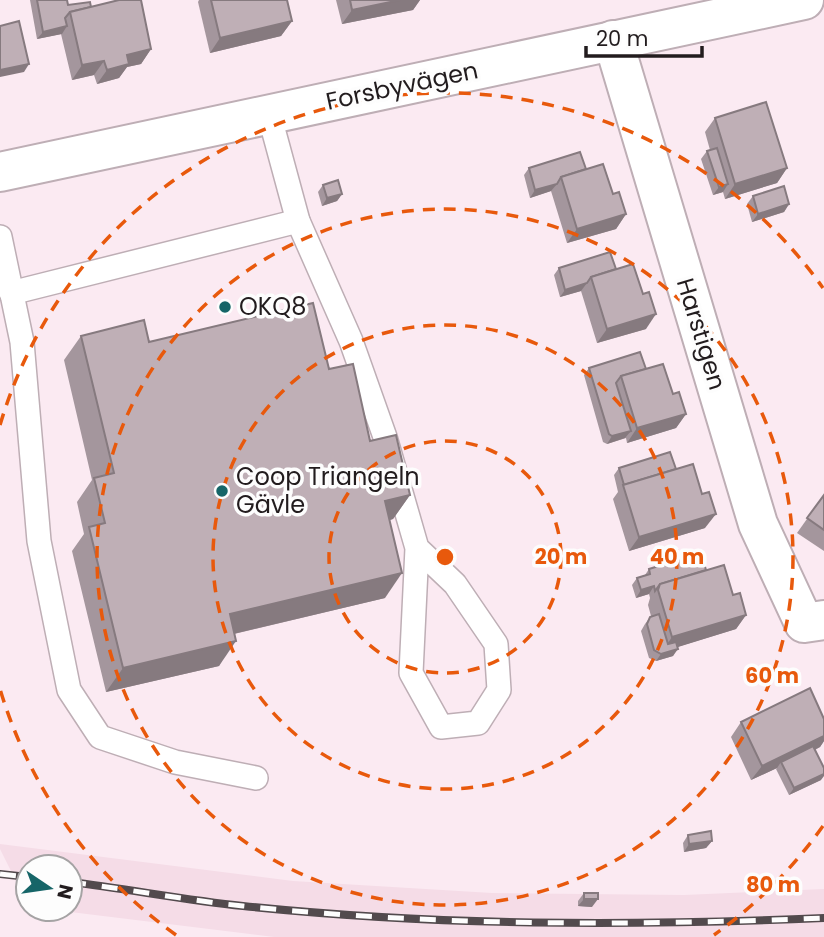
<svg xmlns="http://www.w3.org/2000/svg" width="824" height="937" font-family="Poppins,sans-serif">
<rect width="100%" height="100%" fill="#fbeaf2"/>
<!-- built -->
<polygon fill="#f5dce7" points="0,844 293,881 492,893 684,895 824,889 824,937 274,937 46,909 70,909 70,867 28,867 28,905 0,849"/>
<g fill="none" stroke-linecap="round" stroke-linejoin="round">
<!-- service casing -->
<g stroke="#beaeb5" stroke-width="26">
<g id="service">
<polyline points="269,114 298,221 351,341 385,437 417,548 411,673 441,727 478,723 499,690 496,644 455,584 417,548"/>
<polyline points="0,237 22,342 39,541 69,690 100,737 175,762 256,778"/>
<polyline points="11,293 298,221"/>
</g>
</g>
<!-- minor casing -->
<g stroke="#beaeb5" stroke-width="42">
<polyline id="minor" points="613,40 758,524 804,623 824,620"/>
</g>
<!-- tertiary casing -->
<g stroke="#beaeb5" stroke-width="42">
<polyline id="tertiary" points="0,172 804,0"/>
</g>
<!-- service -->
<use href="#service" stroke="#fff" stroke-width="23"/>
<!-- minor -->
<use href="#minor" stroke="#fff" stroke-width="38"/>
<!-- tertiary -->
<use href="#tertiary" stroke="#fff" stroke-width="38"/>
<!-- rail casing -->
<g stroke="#524a4d" stroke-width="8">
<g id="rail">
<polyline points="0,874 28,877"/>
<path d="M70,882C128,889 185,900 243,906C436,926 630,926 824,918"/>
</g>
</g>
<!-- rail -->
<use href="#rail" stroke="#fdfdfd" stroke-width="5" stroke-dasharray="16" stroke-linecap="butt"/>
</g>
<!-- wall -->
<g fill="#a4969d">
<polygon points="30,0 67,0 68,5 91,7 151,49 141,64 127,67 119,78 97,84 94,75 72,80 61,34 37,39"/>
<polygon points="199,0 287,0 292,21 281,36 210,53 198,2"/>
<polygon points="336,0 420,0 413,10 342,24"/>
<polygon points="715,118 787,168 777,183 725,199 723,192 713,195 701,159 707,151 710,150 705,132"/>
<polygon points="529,168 586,169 613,194 626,214 616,229 567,243 551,191 530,198 524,175"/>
<polygon points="323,185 342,194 337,201 322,206 318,192"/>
<polygon points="753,196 789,204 784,212 752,222 747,204"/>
<polygon points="559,268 616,269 646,329 597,343 581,291 560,297 554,275"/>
<polygon points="81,336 149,342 329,369 370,441 410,495 393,519 390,520 385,598 234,634 219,666 106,692 72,551 84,534 77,502 92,480 64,360"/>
<polygon points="589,368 646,369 673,394 686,414 676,428 627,443 626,438 607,444 603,442 584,375"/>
<polygon points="619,468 676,469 705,528 629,551 613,499 618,492 614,475"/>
<polygon points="824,495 824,551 797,533"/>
<polygon points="649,569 706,570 733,595 746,615 736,629 677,647 673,656 656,661 649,658 641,631 645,624 651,616 648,605 650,598 649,594 636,598 632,585 637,578 645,575"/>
<polygon points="824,719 824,741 820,747 815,750 821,780 789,795 776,769 777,768 751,780 731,737 741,722"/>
<polygon points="688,835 712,841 706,848 684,852 683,843"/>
<polygon points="584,893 592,907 578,906 578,901"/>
</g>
<!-- shaded-wall -->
<g fill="#867a7f">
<polygon points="400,0 420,0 413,10 342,24 352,10"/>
<polygon points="292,21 281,36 210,53 220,38"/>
<polygon points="67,26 62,34 37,39 43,32"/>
<polygon points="151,49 141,64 127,67 119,78 97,84 107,70 127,55"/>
<polygon points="104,61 94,75 72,80 82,65"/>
<polygon points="29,64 24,72 0,77 0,70"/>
<polygon points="787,168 777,183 725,199 735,184"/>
<polygon points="557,184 551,191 530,198 535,190"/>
<polygon points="728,184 723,192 713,195 719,187"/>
<polygon points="342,194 337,201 322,206 327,198"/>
<polygon points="789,204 784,212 752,222 758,214"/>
<polygon points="626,214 616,229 567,243 577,229"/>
<polygon points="587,283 581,291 560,297 565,290"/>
<polygon points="656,314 646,329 597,343 607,329"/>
<polygon points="686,414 676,428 627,443 637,428"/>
<polygon points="631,431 625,438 607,444 612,436"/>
<polygon points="410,495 393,519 368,526 385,501"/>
<polygon points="716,514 705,528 629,551 639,537"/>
<polygon points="402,573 385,598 212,639 230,614"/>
<polygon points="654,586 649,594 636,598 641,590"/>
<polygon points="746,615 736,629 662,652 672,637"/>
<polygon points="236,641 219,666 106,692 123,668"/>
<polygon points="678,649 673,656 656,661 661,654"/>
<polygon points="824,736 824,741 820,747 783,765 781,762 777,768 751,780 762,766"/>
<polygon points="824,774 824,776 821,780 789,795 794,788"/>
<polygon points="712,841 706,848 684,852 689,844"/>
<polygon points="584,899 598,899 592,907 578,906"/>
</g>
<!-- building -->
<g fill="#bfafb6" stroke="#867a7f" stroke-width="2">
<polygon points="37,0 67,0 68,5 90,2 91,7 70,12 65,18 67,26 43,32"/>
<polygon points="119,0 141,0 151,49 127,55 129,64 107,70 104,61 82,65 70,12"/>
<polygon points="211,0 287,0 292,21 220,38"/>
<polygon points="350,0 400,0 352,10"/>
<polygon points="19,21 29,64 0,70 0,26"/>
<polygon points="766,102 787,168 735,184 715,118"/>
<polygon points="717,148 728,184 719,187 707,151"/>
<polygon points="580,152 586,169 561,177 557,184 535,190 529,168"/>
<polygon points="603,164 613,194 619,192 626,214 577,229 561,177"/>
<polygon points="338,180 342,194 327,198 323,185"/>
<polygon points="784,186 789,204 758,214 753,196"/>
<polygon points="610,252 616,269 591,277 587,283 565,290 559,268"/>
<polygon points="633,264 643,294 649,292 656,314 607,329 591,277"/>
<polygon points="313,303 329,369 353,364 370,441 396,435 410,495 385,501 402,573 230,614 236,641 123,668 89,527 105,523 94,478 114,473 81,336 144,320 149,342"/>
<polygon points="640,352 646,369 621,376 616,383 631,431 612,436 609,434 589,368"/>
<polygon points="663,364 673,394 679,392 686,414 637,428 621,376"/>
<polygon points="670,452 676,469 624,485 619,468"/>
<polygon points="693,464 702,494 709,492 716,514 639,537 623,485"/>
<polygon points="824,495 824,530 807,518"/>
<polygon points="701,553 706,570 660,584 655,591 654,586 641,590 637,578 650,574 649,569"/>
<polygon points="724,565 733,595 740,593 746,615 672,637 658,590 660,584"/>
<polygon points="659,614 668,644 676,642 678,649 661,654 654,650 647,624 650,617"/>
<polygon points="810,688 824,719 824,736 762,766 741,722"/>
<polygon points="813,746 824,768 824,774 794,788 781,762"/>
<polygon points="711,831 712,841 689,844 688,835"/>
<rect x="584" y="893" width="14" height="6"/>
</g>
<!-- distance rings -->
<g fill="none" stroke="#e8590c" stroke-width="3.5" stroke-dasharray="12 9">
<circle cx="445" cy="557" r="116"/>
<circle cx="445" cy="557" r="232"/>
<circle cx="445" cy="557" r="348"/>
<path d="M823 826A464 464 0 0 1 714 935M176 935A464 464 0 0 1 0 689M0 425A464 464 0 0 1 823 288"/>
</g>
<!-- markers -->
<g fill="#166568" stroke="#fdfdfd" stroke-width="2.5">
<circle cx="225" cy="307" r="7"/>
<circle cx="222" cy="491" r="7"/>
</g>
<g text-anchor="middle" stroke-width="7" stroke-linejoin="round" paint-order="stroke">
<!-- street labels -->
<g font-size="24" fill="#221c1e" stroke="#fdfdfd">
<text transform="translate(402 86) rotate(-12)" y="8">Forsbyvägen</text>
<text transform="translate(701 334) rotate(73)" y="8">Harstigen</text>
</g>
<!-- poi labels -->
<g font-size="24" fill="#221c1e" stroke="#fdfdfd" text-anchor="start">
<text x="239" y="315">OKQ8</text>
<text x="236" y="485">Coop Triangeln<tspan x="236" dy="28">Gävle</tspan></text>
</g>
</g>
<circle cx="445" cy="557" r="10" fill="#e8590c" stroke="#fdfdfd" stroke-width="3.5"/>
<g font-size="21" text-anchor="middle" font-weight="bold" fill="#e8590c" stroke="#fdfdfd" stroke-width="7" stroke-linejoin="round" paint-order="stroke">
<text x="561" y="564">20 m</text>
<text x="677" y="564">40 m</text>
<text x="772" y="683">60 m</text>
<text x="773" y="892">80 m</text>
</g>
<!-- north arrow -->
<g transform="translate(49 888) rotate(103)"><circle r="33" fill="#fdfdfd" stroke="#a5a3a4" stroke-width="2"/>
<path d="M0-5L12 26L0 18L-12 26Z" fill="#166568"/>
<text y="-10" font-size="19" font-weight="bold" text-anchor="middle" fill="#221c1e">N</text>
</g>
<!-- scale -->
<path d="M586 46v10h116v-10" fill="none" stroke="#221c1e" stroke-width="3.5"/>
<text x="596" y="46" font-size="21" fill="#221c1e" stroke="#fdfdfd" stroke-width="5" paint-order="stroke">20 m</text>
</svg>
